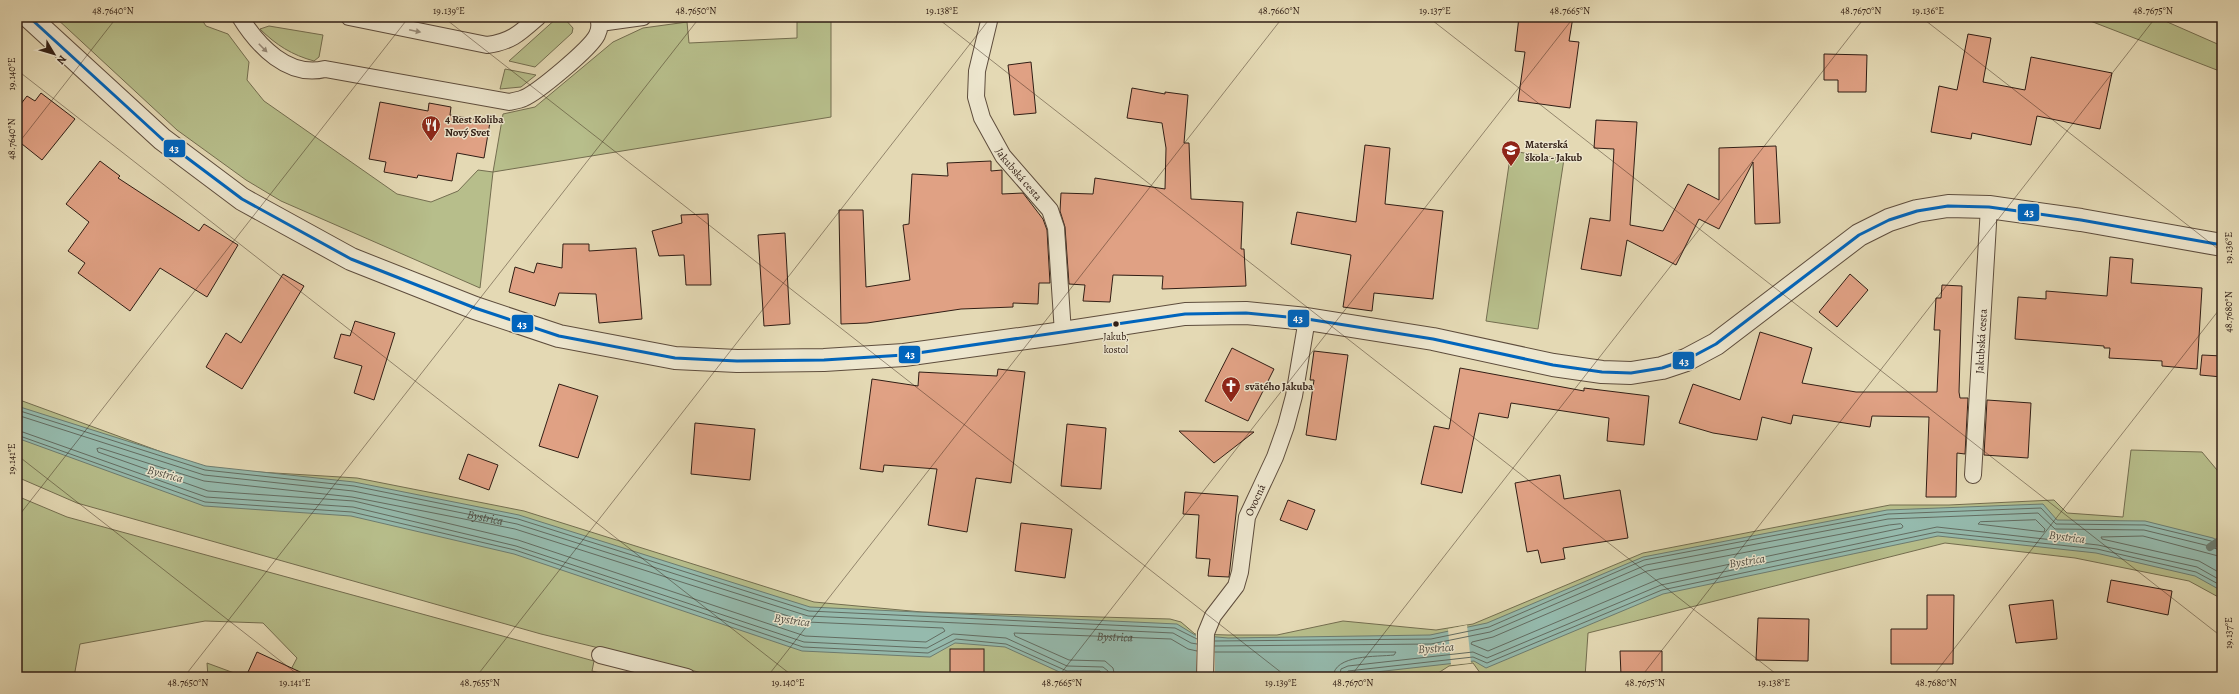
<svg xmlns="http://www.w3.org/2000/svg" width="2239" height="694" font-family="Alegreya,serif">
<rect width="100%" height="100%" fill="#e4d9b4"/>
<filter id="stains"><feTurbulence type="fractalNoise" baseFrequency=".005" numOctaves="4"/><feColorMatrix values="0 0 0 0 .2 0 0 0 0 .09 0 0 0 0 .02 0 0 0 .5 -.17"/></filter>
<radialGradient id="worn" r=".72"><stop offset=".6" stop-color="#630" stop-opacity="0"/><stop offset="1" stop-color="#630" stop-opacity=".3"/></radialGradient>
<!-- green -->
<g fill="#b7be8b" stroke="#746e50">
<polygon points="55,17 200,17 206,26 228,34 249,62 247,80 264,101 397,194 431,202 458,191 478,170 493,172 503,114 535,107 613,42 643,28 687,22 689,43 797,38 797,17 831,17 831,117 493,172 480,288 281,201 246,180 177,130"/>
<polygon points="558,17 563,17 573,28 572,33 535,67 509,61"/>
<polygon points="2080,17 2156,17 2222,46 2222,72"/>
<path d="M269,26L323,35L319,57L314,61C292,55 276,45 260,29Z"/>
<polygon points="505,69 536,75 521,87 500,89"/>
<polygon points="1511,151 1564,159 1538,329 1486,321"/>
<polygon points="17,399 208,469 357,478 524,511 814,602 922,612 1170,619 1181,622 1195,634 1228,635 1277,635 1343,621 1436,630 1473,624 1643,553 1890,505 1949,505 2054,500 2067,513 2123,517 2131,450 2202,452 2222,476 2222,599 2189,581 2075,558 1945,543 1588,633 1585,677 1483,677 1473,663 1449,666 1432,677 719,677 541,634 77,503 17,477"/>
<polygon points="17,496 67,517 594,661 592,671 617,677 287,677 297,658 263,623 205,621 80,644 74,677 17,677"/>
<polygon points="207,663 245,677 208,677"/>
</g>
<!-- water -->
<polygon fill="#95baad" stroke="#6d7c70" points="17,406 206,466 354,482 519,515 810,607 1177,624 1195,635 1228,638 1430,635 1487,623 1643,557 1887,510 2043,504 2057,520 2145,521 2213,538 2222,543 2222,591 2195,576 2096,553 1938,536 1663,594 1486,668 1474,661 1340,676 1066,675 1005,647 955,643 930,657 802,651 514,554 351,516 204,506 17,438"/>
<!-- pier -->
<g fill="#e4d9b4">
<polygon points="1467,625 1471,663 1451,665 1448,629"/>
<polygon points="1196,633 1215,635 1215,677 1196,677"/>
</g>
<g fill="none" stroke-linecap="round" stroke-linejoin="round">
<!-- shore -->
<g stroke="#636c61" stroke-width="1">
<polyline points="17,410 205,470 354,486 518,519 809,611 1175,628 1197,639"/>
<path id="s1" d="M17,415L204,475L353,491L517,524L808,616L1173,633L1191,643L1197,644"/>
<polyline points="17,430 206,497 353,507 516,546 804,642 927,648 953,634 1006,638 1067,666 1103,667 1108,671 1109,677"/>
<polyline points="17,435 205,502 352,512 515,550 803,647 928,653 956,639 1006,644 1067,671 1100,671 1104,677"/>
<polygon points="100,448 204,481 352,497 515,529 807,622 943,628 945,631 926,642 805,636 518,540 354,501 208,491 98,452 97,449"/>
<polygon points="2036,520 2045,529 2044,532 1978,524 1980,522"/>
<polygon points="1901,524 1903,526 1902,528 1659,579 1488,651 1471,644 1472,642 1493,637 1647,571 1889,525"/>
<polyline points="2222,557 2143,536 2101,537 2102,539 2199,561 2222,574"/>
<polyline points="1215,641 1431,639 1489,627 1644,560 1888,514 2041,508 2056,524 2145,525 2211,541 2222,546"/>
<polyline points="1215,646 1431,644 1490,632 1646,565 1888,519 2038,513 2055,529 2144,530 2209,546 2222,551"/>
<path d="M1215,652H1396L1394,655C1377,657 1334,654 1333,677"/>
<path id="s2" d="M1115,677L1113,668L1105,661L1069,660L1015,636L1014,633L1171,639L1188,649L1197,651"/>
<polyline points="1339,677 1341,669 1348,666 1473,652 1487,658 1661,585 1937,527 2098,545 2197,567 2222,581"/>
<polyline points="1344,677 1348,671 1473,657 1487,663 1662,590 1937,532 2097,549 2196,572 2222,586"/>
</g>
<!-- stream -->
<polyline stroke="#6d7c70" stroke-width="8" points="2210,547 2222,539"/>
</g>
<!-- building -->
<g fill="#e0a184" stroke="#311e15">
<polygon points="1519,17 1573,17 1569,41 1579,42 1570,108 1518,101 1525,52 1515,51"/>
<polygon points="1968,34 1991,38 1983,82 2025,90 2031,57 2112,73 2100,129 2037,116 2031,145 1972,133 1971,139 1931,132 1939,86 1957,90"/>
<polygon points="1824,54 1867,55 1866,92 1838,92 1838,80 1824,80"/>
<polygon points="1031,62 1036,113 1014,115 1008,65"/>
<polygon points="1132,88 1165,94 1165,92 1188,95 1184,143 1189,143 1191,199 1243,202 1241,249 1244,249 1246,286 1162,289 1163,276 1113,275 1110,302 1083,301 1085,285 1069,284 1065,227 1060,211 1061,193 1093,194 1095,178 1165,189 1166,148 1162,123 1127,118"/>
<polygon points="41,93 75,119 42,160 17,140 17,109 27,96 35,101"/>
<polygon points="380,102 428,111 429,103 451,107 450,115 490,122 484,158 457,153 452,181 418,175 417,178 384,172 386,162 369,159"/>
<polygon points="1596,120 1637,122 1630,225 1663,231 1688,184 1719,200 1719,148 1776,146 1780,223 1755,224 1753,162 1719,229 1699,219 1676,265 1627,240 1621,276 1581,269 1590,218 1610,221 1614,149 1594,148"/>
<polygon points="1365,145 1390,148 1385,204 1443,211 1433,299 1374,293 1372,311 1343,307 1351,255 1291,244 1297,212 1356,222"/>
<polygon points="100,161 120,176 118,178 199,231 204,224 238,245 207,297 160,268 130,311 78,273 85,263 68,251 89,222 66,204"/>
<polygon points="991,161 991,171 1002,170 1002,194 1023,193 1043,219 1047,230 1050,283 1039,283 1038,304 1013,303 1013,307 961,309 867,323 841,324 839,210 863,210 866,287 910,280 903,225 909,224 912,174 948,176 947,163"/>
<polygon points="708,214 711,285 686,285 684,255 659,256 652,231 682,223 681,215"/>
<polygon points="785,233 790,324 764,326 758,235"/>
<polygon points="563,244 589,244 589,251 636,248 642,319 599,323 596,294 559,293 555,306 509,292 515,267 534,273 537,263 562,268"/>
<polygon points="2110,257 2133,259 2131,283 2202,288 2197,369 2162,366 2162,361 2109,358 2110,348 2104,348 2104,346 2015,339 2018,297 2046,299 2046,291 2107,296"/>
<polygon points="283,274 304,286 242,389 206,367 226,333 241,343"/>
<polygon points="1850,274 1868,290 1837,327 1819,312"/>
<polygon points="1942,285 1962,286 1959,392 1960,398 1968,398 1965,454 1957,453 1956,497 1926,497 1929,417 1872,416 1870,427 1793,415 1791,424 1762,417 1757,440 1713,433 1679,423 1693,384 1740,400 1760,332 1812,348 1802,383 1856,392 1937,392 1940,330 1934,330 1936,298 1941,298"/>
<polygon points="355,321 395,333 374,400 354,393 362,366 334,358 341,334 350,336"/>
<polygon points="1232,348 1274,369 1248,421 1205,401"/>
<polygon points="1314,351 1348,355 1336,440 1306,435 1314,380 1310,380"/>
<polygon points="2202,355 2222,356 2222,377 2200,375"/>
<polygon points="1460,368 1584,391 1584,388 1649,396 1644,445 1607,441 1609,418 1511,403 1508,418 1479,413 1462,493 1421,484 1434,426 1449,429"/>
<polygon points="998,369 1025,372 1011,483 976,478 967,532 928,525 937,469 884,465 883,472 860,469 872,379 918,386 919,372 997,376"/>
<polygon points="559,384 598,396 578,458 539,446"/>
<polygon points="1987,400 2031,403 2028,458 1984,455"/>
<polygon points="695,423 755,429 750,480 691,474"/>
<polygon points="1067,424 1106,428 1101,489 1061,486"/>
<polygon points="1179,431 1254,432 1214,463"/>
<polygon points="468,454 498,465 489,490 459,479"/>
<polygon points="1560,475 1564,499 1620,490 1628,538 1563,548 1565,559 1541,563 1538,550 1527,552 1515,483"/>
<polygon points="1185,492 1238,496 1229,577 1208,576 1210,559 1196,558 1199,515 1183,514"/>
<polygon points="1288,500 1315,510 1307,530 1280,520"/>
<polygon points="1021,523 1072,529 1065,578 1015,571"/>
<polygon points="2111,580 2172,591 2168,615 2107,602"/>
<polygon points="1927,595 1954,595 1953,664 1891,664 1891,629 1927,629"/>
<polygon points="2053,600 2057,639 2016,643 2009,605"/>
<polygon points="1758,618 1809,619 1808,661 1756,660"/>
<rect x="950" y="649" width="34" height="27"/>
<polygon points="1620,651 1662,651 1662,675 1621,675"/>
<polygon points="257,652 311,677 260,677 248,672"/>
</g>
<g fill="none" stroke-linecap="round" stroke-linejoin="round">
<!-- service casing -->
<g stroke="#5e4d3d" stroke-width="18">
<g id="service">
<path d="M240,17C258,46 288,78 325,69L509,102C514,101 520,100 524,98C538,92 590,49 597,35C600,29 600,23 598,17"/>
<path d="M349,17L487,45C511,42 520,33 538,17"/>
<path id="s3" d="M990,17L977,71L976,97L982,118L1003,156L1050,210L1056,228L1063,333"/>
<polyline points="600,23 643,17"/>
<path id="s4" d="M1973,475L1989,207"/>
<polyline points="600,655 687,677"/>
<path id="s5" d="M1205,677L1206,633L1213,616L1236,586L1240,572L1247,517L1275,457L1286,426L1294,396L1307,319"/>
</g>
</g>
<!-- minor casing -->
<g stroke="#5e4d3d" stroke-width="24">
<polyline id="minor" points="29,17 162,139 242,199 351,259 475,308 559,336 675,358 737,361 824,360 904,355 1063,333 1185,314 1246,313 1307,319 1433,339 1553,365 1602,372 1631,373 1662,368 1686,360 1716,344 1859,235 1889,220 1917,211 1948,206 1989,207 2081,220 2222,245"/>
</g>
<!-- service -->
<use href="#service" stroke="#ede6ce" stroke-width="16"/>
<!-- minor -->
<use href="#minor" stroke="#ede6ce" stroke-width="22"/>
<!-- bus-1 casing -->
<g stroke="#ede6ce" stroke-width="6">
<polyline id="bus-1" points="29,17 162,139 242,199 351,259 475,308 559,336 675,358 737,361 824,360 904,355 1185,314 1246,313 1307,319 1433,339 1553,365 1602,372 1631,373 1662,368 1686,360 1716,344 1859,235 1889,220 1917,211 1948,206 1989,207 2081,220 2222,245"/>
</g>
<!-- bus-1 -->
<use href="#bus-1" stroke="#0065bd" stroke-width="3"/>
</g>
<!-- one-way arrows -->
<defs><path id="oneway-solid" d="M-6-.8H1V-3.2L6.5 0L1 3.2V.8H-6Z"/></defs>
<g fill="#988c7b">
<use href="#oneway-solid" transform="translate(415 31) rotate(12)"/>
<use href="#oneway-solid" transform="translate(263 48) rotate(45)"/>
</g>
<!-- ticks -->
<path fill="none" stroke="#311e15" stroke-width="1" stroke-opacity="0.45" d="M443,17L1287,677M936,17L1780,677M1428,17L2222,637M1921,17L2222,252M17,70L794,677M17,145L117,17M17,455L301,677M17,518L409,17M184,677L700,17M476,677L991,17M767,677L1283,17M1058,677L1574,17M1350,677L1865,17M1641,677L2156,17M1932,677L2222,306"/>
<!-- icons -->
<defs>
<g id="restaurant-pin" transform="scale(1)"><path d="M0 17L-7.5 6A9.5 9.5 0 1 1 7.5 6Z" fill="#8f2418" stroke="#ede6ce"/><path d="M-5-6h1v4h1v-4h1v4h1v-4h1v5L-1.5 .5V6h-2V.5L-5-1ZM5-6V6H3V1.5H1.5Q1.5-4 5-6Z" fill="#fff"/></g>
<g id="school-pin" transform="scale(1)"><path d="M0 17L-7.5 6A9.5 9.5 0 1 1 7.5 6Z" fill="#8f2418" stroke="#ede6ce"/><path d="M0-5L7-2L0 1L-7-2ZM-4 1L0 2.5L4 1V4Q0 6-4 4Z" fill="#fff"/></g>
<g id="church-pin" transform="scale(1)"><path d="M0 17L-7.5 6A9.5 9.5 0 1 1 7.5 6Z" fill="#8f2418" stroke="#ede6ce"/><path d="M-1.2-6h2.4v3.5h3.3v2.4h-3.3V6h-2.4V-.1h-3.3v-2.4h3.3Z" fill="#fff"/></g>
</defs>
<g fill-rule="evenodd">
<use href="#restaurant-pin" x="431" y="125"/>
<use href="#school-pin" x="1511" y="150"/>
<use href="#church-pin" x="1231" y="386"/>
</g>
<!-- markers -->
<circle fill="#311e15" stroke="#ede6ce" stroke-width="1.5" cx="1116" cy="324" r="3.5"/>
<g text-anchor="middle" stroke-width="3" stroke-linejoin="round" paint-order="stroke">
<!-- bus labels -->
<g font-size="10" fill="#311e15" stroke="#ede6ce">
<text x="1116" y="340">Jakub,<tspan x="1116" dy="13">kostol</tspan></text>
</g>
<!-- poi labels -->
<g font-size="11" font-weight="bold" fill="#311e15" stroke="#ede6ce" text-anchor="start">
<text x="445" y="123">4 Rest Koliba<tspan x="445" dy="13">Nový Svet</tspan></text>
<text x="1525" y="148">Materská<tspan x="1525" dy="13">škola - Jakub</tspan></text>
<text x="1245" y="390">svätého Jakuba</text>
</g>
<!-- street labels -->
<g font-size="11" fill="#311e15" stroke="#ede6ce">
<text dy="4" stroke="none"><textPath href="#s3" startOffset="171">Jakubská cesta</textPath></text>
<text dy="4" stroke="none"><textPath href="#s4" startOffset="134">Jakubská cesta</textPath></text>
<text dy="4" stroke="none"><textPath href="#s5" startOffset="189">Ovocná</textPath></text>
</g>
<!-- water labels -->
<g font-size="12" font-style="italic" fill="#4f4d43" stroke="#ede6ce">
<text transform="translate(165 474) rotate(15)" y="4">Bystrica</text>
<text dy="4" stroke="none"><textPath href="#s1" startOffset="481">Bystrica</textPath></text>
<text transform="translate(2067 537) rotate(7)" y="4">Bystrica</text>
<text transform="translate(1747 561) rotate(-9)" y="4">Bystrica</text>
<text transform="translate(792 620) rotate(8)" y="4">Bystrica</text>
<text dy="4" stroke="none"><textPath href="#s2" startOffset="219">Bystrica</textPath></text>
<text transform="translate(1436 648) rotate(-4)" y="4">Bystrica</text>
</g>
</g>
<g stroke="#ede6ce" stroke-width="1.5">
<rect x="163" y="139" width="23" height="19" rx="4" fill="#0065bd"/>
<rect x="2017" y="203" width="23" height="19" rx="4" fill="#0065bd"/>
<rect x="1287" y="309" width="23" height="19" rx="4" fill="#0065bd"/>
<rect x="511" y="314" width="23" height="19" rx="4" fill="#0065bd"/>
<rect x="898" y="345" width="23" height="19" rx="4" fill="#0065bd"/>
<rect x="1672" y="351" width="23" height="19" rx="4" fill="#0065bd"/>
</g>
<g font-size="11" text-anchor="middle" font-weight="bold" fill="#fff">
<text x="174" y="152">43</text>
<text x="2029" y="216">43</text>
<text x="1298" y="322">43</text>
<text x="522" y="328">43</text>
<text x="910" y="358">43</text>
<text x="1684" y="365">43</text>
</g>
<!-- margin -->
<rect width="2239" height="694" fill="none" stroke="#e4d9b4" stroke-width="44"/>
<!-- north arrow -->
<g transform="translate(54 54) rotate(128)" stroke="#ede6ce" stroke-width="3" paint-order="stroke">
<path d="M0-3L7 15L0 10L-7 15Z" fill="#311e15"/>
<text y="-6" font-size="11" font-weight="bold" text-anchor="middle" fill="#311e15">N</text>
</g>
<rect x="22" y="22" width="2195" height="650" fill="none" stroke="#311e15" stroke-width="1.5"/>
<g font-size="10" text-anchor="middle" fill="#311e15">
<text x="113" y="14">48.7640°N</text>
<text x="449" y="14">19.139°E</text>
<text x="696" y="14">48.7650°N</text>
<text x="942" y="14">19.138°E</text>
<text x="1279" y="14">48.7660°N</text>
<text x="1435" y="14">19.137°E</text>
<text x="1570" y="14">48.7665°N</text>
<text x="1861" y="14">48.7670°N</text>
<text x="1928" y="14">19.136°E</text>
<text x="2153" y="14">48.7675°N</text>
<text transform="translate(11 74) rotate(-90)" y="4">19.140°E</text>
<text transform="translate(11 139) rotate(-90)" y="4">48.7640°N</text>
<text transform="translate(2228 248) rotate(-90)" y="4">19.136°E</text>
<text transform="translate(2228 312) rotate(-90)" y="4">48.7680°N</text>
<text transform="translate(11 459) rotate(-90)" y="4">19.141°E</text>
<text transform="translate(2228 633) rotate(-90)" y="4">19.137°E</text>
<text x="188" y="686">48.7650°N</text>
<text x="295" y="686">19.141°E</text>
<text x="480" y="686">48.7655°N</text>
<text x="788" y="686">19.140°E</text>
<text x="1062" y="686">48.7665°N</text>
<text x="1281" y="686">19.139°E</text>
<text x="1353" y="686">48.7670°N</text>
<text x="1645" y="686">48.7675°N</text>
<text x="1774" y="686">19.138°E</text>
<text x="1936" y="686">48.7680°N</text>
</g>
<rect width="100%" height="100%" filter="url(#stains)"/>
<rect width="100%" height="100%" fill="url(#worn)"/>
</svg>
